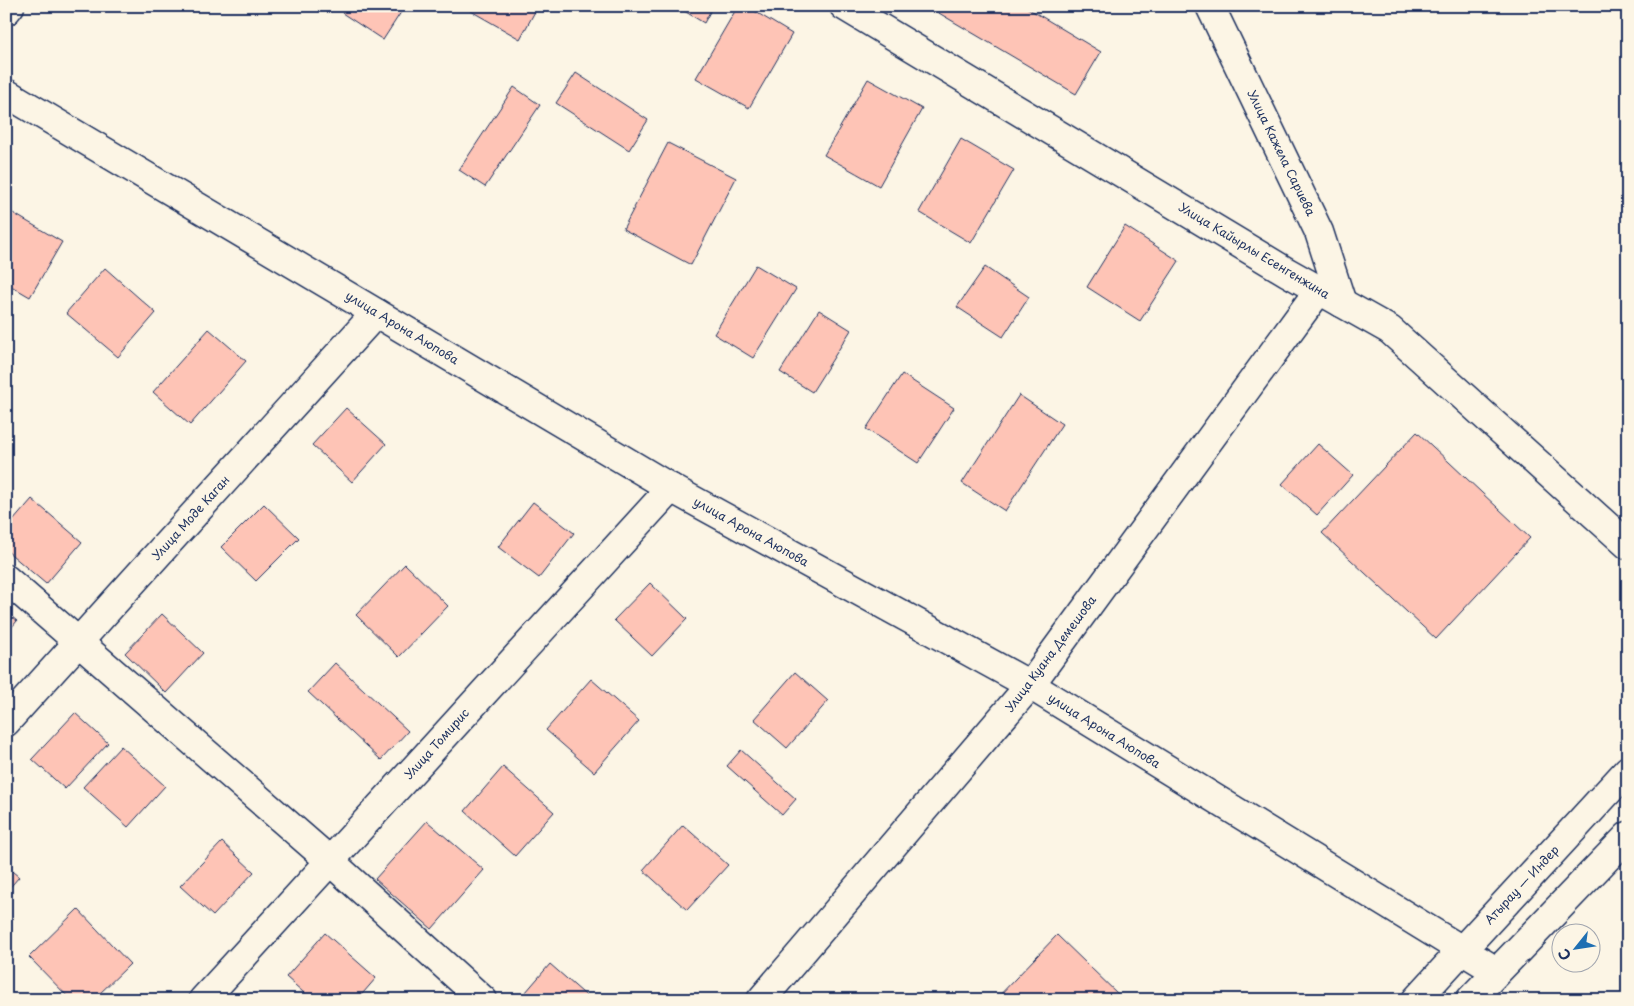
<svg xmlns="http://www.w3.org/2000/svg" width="1634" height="1006" font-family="'Playpen Sans',sans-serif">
<rect width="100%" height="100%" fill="#fcf5e5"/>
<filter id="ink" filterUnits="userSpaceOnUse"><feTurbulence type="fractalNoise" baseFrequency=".02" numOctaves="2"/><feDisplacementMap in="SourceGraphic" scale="10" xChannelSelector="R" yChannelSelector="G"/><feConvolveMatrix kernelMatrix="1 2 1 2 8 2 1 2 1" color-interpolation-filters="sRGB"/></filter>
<g filter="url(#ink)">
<!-- building -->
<g fill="#fec4b6" stroke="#1b2f5e">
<polygon points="346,6 405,6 383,40 342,13"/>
<polygon points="473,6 538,6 520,39 471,11"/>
<polygon points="676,6 713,6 704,23"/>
<polygon points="738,6 746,6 792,34 749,108 696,78"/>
<polygon points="927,6 1024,6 1101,52 1076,94"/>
<polygon points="576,73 648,120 629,150 556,103"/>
<polygon points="868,79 922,109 879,186 824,155"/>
<polygon points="514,87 540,105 485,187 459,170"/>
<polygon points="961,139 1014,170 971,243 919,212"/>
<polygon points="668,143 736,178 691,265 623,229"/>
<polygon points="6,209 62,242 30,297 6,283"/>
<polygon points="1125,226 1179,261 1140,321 1087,287"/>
<polygon points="756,265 796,289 753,358 714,334"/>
<polygon points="985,267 1029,297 1003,337 957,307"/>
<polygon points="105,268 156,313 118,357 66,313"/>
<polygon points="819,310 851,330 812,392 780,372"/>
<polygon points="209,329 246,361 190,425 153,392"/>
<polygon points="902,374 954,408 918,463 866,429"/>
<polygon points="1019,395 1062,424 1005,511 962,483"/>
<polygon points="346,408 386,444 352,482 312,445"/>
<polygon points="1417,432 1530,538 1436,639 1322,533"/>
<polygon points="1318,444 1353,475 1317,515 1282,484"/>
<polygon points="32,499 82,542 46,584 6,550 6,529"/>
<polygon points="533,502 574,533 539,578 498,547"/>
<polygon points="264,504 299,538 256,581 221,547"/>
<polygon points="405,564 448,606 399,657 356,615"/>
<polygon points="650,583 687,619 652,656 614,620"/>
<polygon points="6,612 17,621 6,634"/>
<polygon points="162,614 203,653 166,693 125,653"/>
<polygon points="335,663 408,731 381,760 308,692"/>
<polygon points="795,672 828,701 787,748 754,719"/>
<polygon points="591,679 639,721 594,772 546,730"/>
<polygon points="75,713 108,743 65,789 32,759"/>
<polygon points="121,746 165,786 128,827 83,787"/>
<polygon points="741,750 796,799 782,815 727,766"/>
<polygon points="503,767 554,812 515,856 465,811"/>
<polygon points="427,821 484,870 432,929 375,879"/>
<polygon points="683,825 728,865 687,910 643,870"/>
<polygon points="222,842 254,872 213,916 180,886"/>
<polygon points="6,866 19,877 6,892"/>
<polygon points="78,909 130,964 93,1000 71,1000 29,957"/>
<polygon points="325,933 376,978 357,1000 312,1000 286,977"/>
<polygon points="1057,935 1120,996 1116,1000 995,1000"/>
<polygon points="550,964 591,1000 519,1000"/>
</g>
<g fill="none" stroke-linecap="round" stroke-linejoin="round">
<!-- street casing -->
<g stroke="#1b2f5e" stroke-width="31">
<g id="street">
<polyline points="844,6 1287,272 1390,330 1628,545"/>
<polyline points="1210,6 1319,232 1342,303"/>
<polyline points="6,11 10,6"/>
<polyline points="6,93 671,488 1030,685 1496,971"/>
<polyline points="6,579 330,861 483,1000"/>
<polyline points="6,722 376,313"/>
<polyline points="203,1000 671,488"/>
<polyline points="761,1000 1030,685 1319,290"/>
</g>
</g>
<!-- secondary casing -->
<g stroke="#1b2f5e" stroke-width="31">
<g id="secondary">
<polyline points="1416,1000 1628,770"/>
<polyline points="1470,1000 1628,836"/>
</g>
</g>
<!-- street -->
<use href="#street" stroke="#fcf5e5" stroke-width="28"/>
<!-- secondary -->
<use href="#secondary" stroke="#fcf5e5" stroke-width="28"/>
</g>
</g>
<g text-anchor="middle" stroke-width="5" stroke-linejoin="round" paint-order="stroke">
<!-- street labels -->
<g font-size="12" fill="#1b2f5e" stroke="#fcf5e5">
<text transform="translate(1281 153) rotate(64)" y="4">Улица Кажела Сариева</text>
<text transform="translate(1254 251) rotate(31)" y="4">Улица Кайырлы Есенгенжина</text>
<text transform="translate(402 328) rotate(31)" y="4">улица Арона Аюпова</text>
<text transform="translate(191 518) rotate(-48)" y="4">Улица Моде Каган</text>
<text transform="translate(751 532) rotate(29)" y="4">улица Арона Аюпова</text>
<text transform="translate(1051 654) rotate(-53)" y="4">Улица Куана Демешова</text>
<text transform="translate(1104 731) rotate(32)" y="4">улица Арона Аюпова</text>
<text transform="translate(437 744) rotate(-48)" y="4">Улица Томирис</text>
<text transform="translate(1522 885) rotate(-47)" y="4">Атырау — Индер</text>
</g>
</g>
<!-- margin -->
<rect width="1634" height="1006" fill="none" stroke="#fcf5e5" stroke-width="25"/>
<rect x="12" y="12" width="1609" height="981" fill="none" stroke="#1b2f5e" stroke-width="2" filter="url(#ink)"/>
<!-- north arrow -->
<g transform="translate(1576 948) rotate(240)"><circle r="24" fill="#fcf5e5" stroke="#a2a6af"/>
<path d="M0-4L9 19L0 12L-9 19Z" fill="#1f6fb2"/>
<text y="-8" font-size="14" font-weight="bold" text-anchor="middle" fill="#1b2f5e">С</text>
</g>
</svg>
